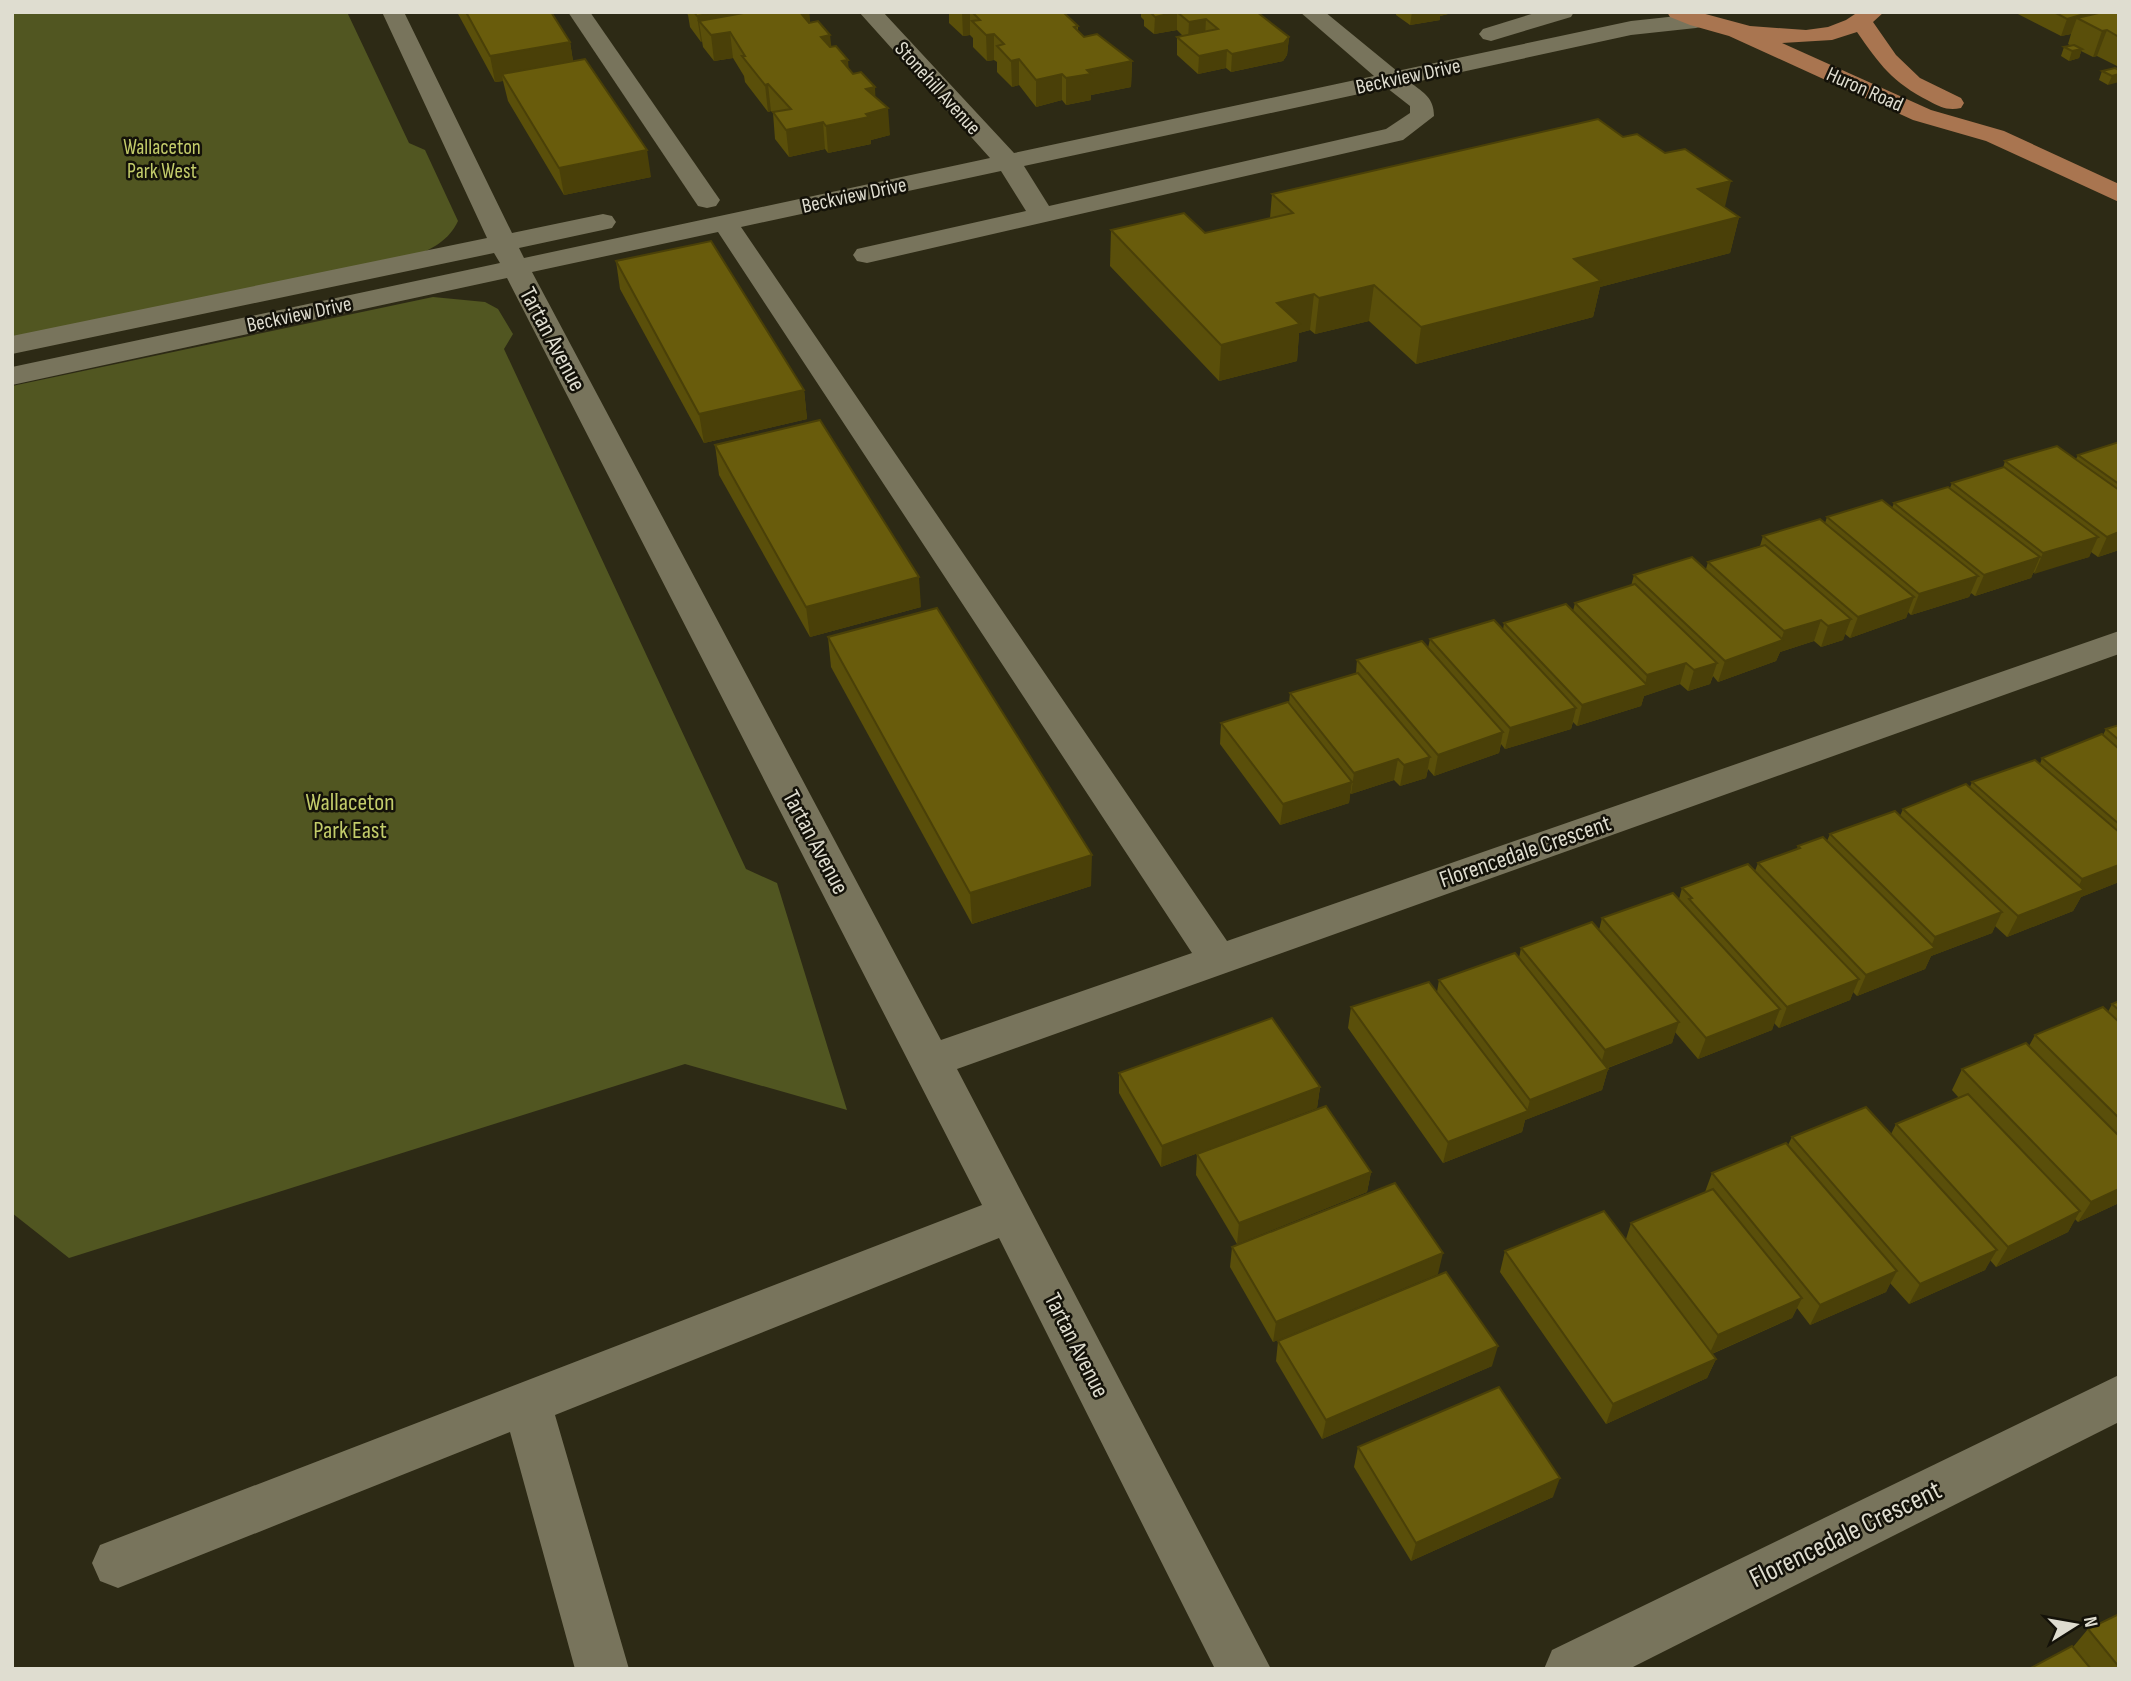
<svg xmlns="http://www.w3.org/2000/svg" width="2131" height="1681" font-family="'Sofia Sans Condensed',sans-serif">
<rect width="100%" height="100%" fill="#2d2a15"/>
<!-- green -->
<g fill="#515621">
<path d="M12,12H347L409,143L425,150L458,221C449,240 433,249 414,256L12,340Z"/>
<polygon points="433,297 485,302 498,309 513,334 504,349 746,869 777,883 847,1110 685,1064 69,1258 12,1213 12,386"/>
</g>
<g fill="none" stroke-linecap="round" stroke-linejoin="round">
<!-- minor -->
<g fill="#78745c" fill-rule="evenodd">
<path d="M382,12H404L512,233L603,214L612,216L616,222L612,228L519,248L524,258L990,158L859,12H883L1014,153L1374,76L1300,12H1325L1397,71L1631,21L1696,14L1704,16L1707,21L1704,26L1696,28L1631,35L1411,83C1424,93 1434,98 1434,116L1403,140L867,263L857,261L853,255L857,249L1026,211L1001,171L741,227L1227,941L2119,631V654L957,1069L1271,1669H1215L999,1238L555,1415L629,1669H575L510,1432L118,1588L100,1581L92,1563L100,1545L982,1205L507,278L12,385V367L500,263L494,253L12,354V336L487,238ZM1387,88L1410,106V113L1386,129L1049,206L1024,166ZM718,232L1192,953L941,1040L532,272Z"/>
<polygon points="568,12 590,12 720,200 716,206 707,208 698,206"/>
<polygon points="1538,12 1574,12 1571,17 1491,41 1483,39 1479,34 1483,29"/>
<polygon points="2119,1375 2119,1422 1629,1669 1544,1669 1552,1650"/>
</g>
<!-- major -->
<path fill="#a97550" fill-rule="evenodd" d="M1667,12H1698L1750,26L1806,30L1828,27L1846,20L1858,12H1884L1873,22L1896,55L1920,78L1961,98L1964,103L1961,108C1948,111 1940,107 1929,101C1892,82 1880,65 1857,32L1832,40L1782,43L1931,110L2004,131L2119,184V202L1986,141L1913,120L1729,36L1690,25L1670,17Z"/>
</g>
<!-- wall -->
<g fill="#5a4f0a">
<polygon points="457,12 551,12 570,42 573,61 651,177 564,195 508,101 503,81 495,82"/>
<polygon points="686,12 809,12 810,23 831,47 849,69 875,97 890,135 871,140 871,144 828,153 825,149 789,157 775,139 773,113 771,111 768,112 745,82 744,76 733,58 714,61 703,47 702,41 701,42 690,27 688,15"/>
<polygon points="949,12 1063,12 1078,26 1078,31 1084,37 1132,61 1131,87 1091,95 1091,100 1066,105 1062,100 1036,107 1019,85 1012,87 997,72 997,62 994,60 987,61 973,47 973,38 970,35 963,36 949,23"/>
<polygon points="1141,12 1257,12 1289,37 1287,55 1283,61 1231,72 1226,68 1198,74 1177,55 1177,37 1183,36 1177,30 1154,34 1144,26 1144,20 1141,17"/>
<polygon points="1395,12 1456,12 1440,16 1440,20 1410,25 1396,15 1396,13"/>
<polygon points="2014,12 2119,12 2119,67 2097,56 2093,57 2081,51 2079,58 2069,61 2061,56 2064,47 2071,46 2068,44 2071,34 2061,36"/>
<polygon points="2119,70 2108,85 2099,80 2102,71"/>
<polygon points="1272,194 1725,207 1739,217 1730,253 1600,287 1593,317 1416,364 1369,321 1315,334 1310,330 1299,333 1297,361 1219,381 1110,266 1111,230 1205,233 1270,218"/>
<polygon points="616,261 804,390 807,419 704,443 620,289"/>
<polygon points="2119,442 2119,550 2098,557 2091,552 2089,557 2033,573 2031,578 1975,596 1971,593 1969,597 1911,615 1908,612 1906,618 1850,638 1845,634 1843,640 1821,647 1814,641 1780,652 1776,661 1718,682 1713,676 1710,684 1688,691 1680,684 1644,696 1641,706 1577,726 1573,722 1571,729 1505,749 1501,744 1499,753 1434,776 1428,769 1426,778 1400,786 1394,780 1351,794 1350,793 1349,803 1280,825 1220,744 1221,723 1289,703 1290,693 1356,673 1357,660 1428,648 1430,639 1503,630 1504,623 1573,611 1575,603 1631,586 1634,575 1706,569 1708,562 1760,546 1763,536 1825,523 1827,517 1892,508 1894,503 1950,488 1952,483 2003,468 2005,461 2076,459 2078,455"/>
<polygon points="715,445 921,607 810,637 719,475"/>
<polygon points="828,637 1091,886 972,924 831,667"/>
<polygon points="2119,725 2119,882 2081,897 2073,911 2007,937 1995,926 1992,933 1931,956 1925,969 1857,996 1853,992 1850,1000 1779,1028 1774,1023 1772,1030 1698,1059 1675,1032 1672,1043 1608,1068 1608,1069 1602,1090 1525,1120 1522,1132 1443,1163 1348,1028 1351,1007 1437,992 1439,980 1519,958 1521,948 1599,930 1602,918 1679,899 1682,888 1755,871 1758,863 1797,849 1798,846 1827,841 1830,834 1900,816 1903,809 1970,787 1972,782 2040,764 2042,758 2103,735 2106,729"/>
<polygon points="2119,1001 2119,1203 2078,1222 2075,1219 2068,1232 1996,1267 1990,1260 1985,1270 1909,1304 1890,1283 1886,1292 1810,1325 1797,1308 1792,1318 1712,1354 1716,1359 1707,1378 1606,1424 1500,1272 1505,1251 1626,1239 1631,1223 1705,1192 1712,1173 1788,1145 1792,1137 1891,1134 1896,1124 1959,1098 1952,1090 1962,1069 2029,1046 2035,1035 2108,1012 2112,1004"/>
<polygon points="1119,1073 1320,1087 1317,1108 1161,1167 1119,1093"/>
<polygon points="1197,1154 1371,1172 1367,1192 1237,1244 1196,1175"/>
<polygon points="1232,1247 1438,1274 1273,1342 1230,1267"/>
<polygon points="1278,1341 1492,1366 1322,1439 1276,1361"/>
<polygon points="1358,1447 1553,1497 1411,1561 1354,1467"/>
<polygon points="2119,1614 2119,1669 2029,1669 2073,1647 2088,1629"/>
</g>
<!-- shaded-wall -->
<g fill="#4a4008">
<polygon points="718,12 799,12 730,32 733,58 714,61 711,35 699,21 702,41 701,42 697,16"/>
<polygon points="799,12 809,12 811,36"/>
<polygon points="962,12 970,12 970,35 963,36"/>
<polygon points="1177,12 1177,30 1154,34 1155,17"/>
<polygon points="1412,12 1456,12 1440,16 1440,20 1410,25"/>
<polygon points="2091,12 2119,12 2077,18 2071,34 2061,36 2067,19"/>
<polygon points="1206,19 1205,37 1188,40 1189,22"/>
<polygon points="2107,30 2097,56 2093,57 2102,31"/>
<polygon points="994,34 994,60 987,61 986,35"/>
<polygon points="830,35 833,61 821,37"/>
<polygon points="1289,37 1287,55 1283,61 1231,72 1232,54"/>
<polygon points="570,42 574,68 502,74 503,81 495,82 490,56"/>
<polygon points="2082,49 2079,58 2069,61 2072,51"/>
<polygon points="1227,50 1226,68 1198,74 1199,56"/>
<polygon points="1019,59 1019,85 1012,87 1011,61"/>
<polygon points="848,60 850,86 842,61"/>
<polygon points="1132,61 1131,87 1091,95 1091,100 1066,105 1066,78 1087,70"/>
<polygon points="1062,74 1062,100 1036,107 1036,80"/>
<polygon points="2119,74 2119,82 2108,85 2112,76"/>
<polygon points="768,84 771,111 768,112 765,85"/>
<polygon points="875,87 876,111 888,108 890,135 871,140 871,144 828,153 826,126 866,89"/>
<polygon points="823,122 825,149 789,157 786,130"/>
<polygon points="647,150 651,177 564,195 559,168"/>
<polygon points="1731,181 1723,215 1698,189"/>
<polygon points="1739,217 1730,253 1600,287 1593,317 1416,364 1421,327 1574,259"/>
<polygon points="1374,285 1369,321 1315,334 1319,298"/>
<polygon points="1314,294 1310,330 1299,333 1297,361 1219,381 1221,345 1277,303"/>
<polygon points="804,390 807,419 704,443 699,414"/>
<polygon points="2119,532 2119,550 2098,557 2107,537"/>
<polygon points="2098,537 2089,557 2034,574 2043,553"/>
<polygon points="2040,557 2031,578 1975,596 1984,575"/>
<polygon points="1978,576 1969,597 1911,615 1919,594"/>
<polygon points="919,577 921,607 810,637 806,607"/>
<polygon points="1914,597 1906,618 1850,638 1858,617"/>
<polygon points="1851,619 1843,640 1821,647 1828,626"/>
<polygon points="1821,620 1814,641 1780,652 1776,661 1718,682 1725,661 1781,641 1784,631"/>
<polygon points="1686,663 1680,684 1644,696 1641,706 1577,726 1582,705 1645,685 1647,675"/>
<polygon points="1717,663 1710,684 1688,691 1694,670"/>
<polygon points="1576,708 1571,729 1505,749 1510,728"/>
<polygon points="1503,732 1499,753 1434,776 1438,755"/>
<polygon points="1430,757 1426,778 1400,786 1404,765"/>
<polygon points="1398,759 1394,780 1351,794 1354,773"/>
<polygon points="1352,782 1349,803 1280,825 1283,804"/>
<polygon points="1092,855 1091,886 972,924 970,893"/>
<polygon points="2119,865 2119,882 2081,897 2073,911 2007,937 2018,916 2075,894 2082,879"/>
<polygon points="2002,912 1992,933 1931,956 1925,969 1857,996 1866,975 1929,951 1935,937"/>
<polygon points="1859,979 1850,1000 1779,1028 1787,1007"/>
<polygon points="1780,1009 1772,1030 1698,1059 1706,1038"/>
<polygon points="1679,1022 1672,1043 1599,1071 1605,1050"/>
<polygon points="1608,1069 1602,1090 1525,1120 1522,1132 1443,1163 1448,1142 1527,1111 1530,1100"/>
<polygon points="1320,1087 1317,1108 1161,1167 1162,1146"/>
<polygon points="1371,1172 1367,1192 1237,1244 1239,1223"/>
<polygon points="2119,1189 2119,1203 2078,1222 2091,1202"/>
<polygon points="2080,1211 2068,1232 1996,1267 2008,1247"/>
<polygon points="1997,1250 1985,1270 1909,1304 1920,1284"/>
<polygon points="1443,1253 1438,1274 1273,1342 1276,1322"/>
<polygon points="1897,1271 1886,1292 1810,1325 1820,1305"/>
<polygon points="1802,1298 1792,1318 1709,1355 1718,1335"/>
<polygon points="1498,1346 1492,1366 1322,1439 1326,1420"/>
<polygon points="1716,1359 1707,1378 1606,1424 1613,1404"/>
<polygon points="1560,1478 1553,1497 1411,1561 1416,1543"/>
</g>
<!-- building -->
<g fill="#695c0c" stroke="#4a4008" stroke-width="2">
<polygon points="466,12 551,12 570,42 490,56"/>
<polygon points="694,12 718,12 697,16"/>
<polygon points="749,12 800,12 809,23 818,21 830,35 821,37 830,47 836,46 848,60 842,61 853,74 861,72 875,87 866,89 888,108 866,114 869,117 826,126 823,122 786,130 773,112 791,109 768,84 765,85 742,56 745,56 730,32 711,35 699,21"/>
<polygon points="972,12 1063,12 1078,26 1074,27 1084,37 1097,34 1132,61 1087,70 1091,74 1066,78 1062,74 1036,80 1019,59 1011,61 997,46 1004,44 994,34 986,35 972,21 980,20"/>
<polygon points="1150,12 1177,12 1155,17"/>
<polygon points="1177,12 1257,12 1289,37 1284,43 1232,54 1227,50 1199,56 1177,37 1218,29 1206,19 1189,22"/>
<polygon points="2054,12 2091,12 2067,19"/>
<polygon points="2103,12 2119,12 2119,37 2107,30 2102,31 2077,18"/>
<polygon points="2074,45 2082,49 2072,51 2064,47"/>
<polygon points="585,59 647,150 559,168 502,74"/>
<polygon points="2115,68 2119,70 2119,74 2112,76 2102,71"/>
<polygon points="1598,119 1623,137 1637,134 1665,153 1685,149 1731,181 1698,189 1739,217 1574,259 1601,281 1421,327 1374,285 1319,298 1314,294 1277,303 1300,324 1221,345 1111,230 1184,213 1205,233 1293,213 1272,194"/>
<polygon points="711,241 804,390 699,414 616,261"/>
<polygon points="820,420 919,577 806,607 715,445"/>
<polygon points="2119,442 2119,484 2078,455"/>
<polygon points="2057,446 2119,490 2119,532 2107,537 2005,461"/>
<polygon points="2004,467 2098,537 2043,553 1952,483"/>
<polygon points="1948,487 2040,557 1984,575 1894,503"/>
<polygon points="1882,500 1978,576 1919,594 1827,517"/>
<polygon points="1820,519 1914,597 1858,617 1763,536"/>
<polygon points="1765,545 1851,619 1828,626 1821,620 1784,631 1708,562"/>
<polygon points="1692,557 1783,640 1725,661 1634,575"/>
<polygon points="1635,584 1717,663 1694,670 1686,663 1647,675 1575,603"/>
<polygon points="1566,604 1647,685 1582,705 1504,623"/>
<polygon points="937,608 1092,855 970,893 828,637"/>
<polygon points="1494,620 1576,708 1510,728 1430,639"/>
<polygon points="1422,641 1503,732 1438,755 1357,660"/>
<polygon points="1358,673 1430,757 1404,765 1398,759 1354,773 1290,693"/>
<polygon points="1288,702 1352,782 1283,804 1221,723"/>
<polygon points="2119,725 2119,740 2106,729"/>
<polygon points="2102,734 2119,749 2119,824 2042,758"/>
<polygon points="2035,760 2119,832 2119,865 2082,879 1972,782"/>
<polygon points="1966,784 2084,890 2018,916 1903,809"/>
<polygon points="1895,811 2002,912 1935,937 1830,834"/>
<polygon points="1823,837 1935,948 1866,975 1758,863 1800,848 1798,846"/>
<polygon points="1748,864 1859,979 1787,1007 1689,899 1692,898 1682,888"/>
<polygon points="1673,893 1780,1009 1706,1038 1602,918"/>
<polygon points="1592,922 1679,1022 1605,1050 1521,948"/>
<polygon points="1515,953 1608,1069 1530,1100 1439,980"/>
<polygon points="1429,982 1528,1111 1448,1142 1351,1007"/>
<polygon points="2119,1001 2119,1010 2112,1004"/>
<polygon points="2103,1007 2119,1022 2119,1118 2035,1035"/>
<polygon points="1272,1018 1320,1087 1162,1146 1119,1073"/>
<polygon points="2026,1043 2119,1136 2119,1189 2091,1202 1962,1069"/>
<polygon points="1968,1094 2080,1211 2008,1247 1896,1124"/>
<polygon points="1326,1106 1371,1172 1239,1223 1197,1154"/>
<polygon points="1866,1107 1997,1250 1920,1284 1792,1137"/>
<polygon points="1786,1143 1897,1271 1820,1305 1712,1173"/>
<polygon points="1395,1183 1443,1253 1276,1322 1232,1247"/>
<polygon points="1713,1189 1802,1298 1718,1335 1631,1223"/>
<polygon points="1604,1211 1716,1359 1613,1404 1505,1251"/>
<polygon points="1446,1272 1498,1346 1326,1420 1278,1341"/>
<polygon points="1499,1387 1560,1478 1416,1543 1358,1447"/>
<polygon points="2119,1614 2119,1667 2088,1629"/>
<polygon points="2072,1646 2091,1669 2029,1669"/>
</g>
<g text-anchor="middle" stroke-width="5" stroke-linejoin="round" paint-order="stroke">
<!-- far-street labels -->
<g font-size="21" fill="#dfddd0" stroke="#141209">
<text transform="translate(1408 76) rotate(-12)" y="7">Beckview Drive</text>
<text transform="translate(938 88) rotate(48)" y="7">Stonehill Avenue</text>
<text transform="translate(1865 89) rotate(24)" y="7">Huron Road</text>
<text transform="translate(854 195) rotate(-12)" y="7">Beckview Drive</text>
<text transform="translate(299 314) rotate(-12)" y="7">Beckview Drive</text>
</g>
<!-- far-park labels -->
<g font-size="21" fill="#c3cc6a" stroke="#141209">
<text x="162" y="154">Wallaceton<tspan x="162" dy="24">Park West</tspan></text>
</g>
<!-- street labels -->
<g font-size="24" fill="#dfddd0" stroke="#141209">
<text transform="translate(553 339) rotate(62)" y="8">Tartan Avenue</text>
<text transform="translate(816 842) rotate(62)" y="8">Tartan Avenue</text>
<text transform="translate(1525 851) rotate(-19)" y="8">Florencedale Crescent</text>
<text transform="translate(1077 1345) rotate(63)" y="8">Tartan Avenue</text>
</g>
<!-- park labels -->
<g font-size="24" fill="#c3cc6a" stroke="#141209">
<text x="350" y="810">Wallaceton<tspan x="350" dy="28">Park East</tspan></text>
</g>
<!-- near-street labels -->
<g font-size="28" fill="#dfddd0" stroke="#141209">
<text transform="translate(1845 1533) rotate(-26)" y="10">Florencedale Crescent</text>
</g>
</g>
<!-- border -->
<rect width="2131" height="1681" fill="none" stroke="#dfddd0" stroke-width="28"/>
<!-- north arrow -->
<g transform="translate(2075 1625) rotate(79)" stroke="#141209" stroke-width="5" paint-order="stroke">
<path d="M0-5L12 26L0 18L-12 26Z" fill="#dfddd0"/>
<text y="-10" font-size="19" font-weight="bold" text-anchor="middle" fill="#dfddd0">N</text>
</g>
</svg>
